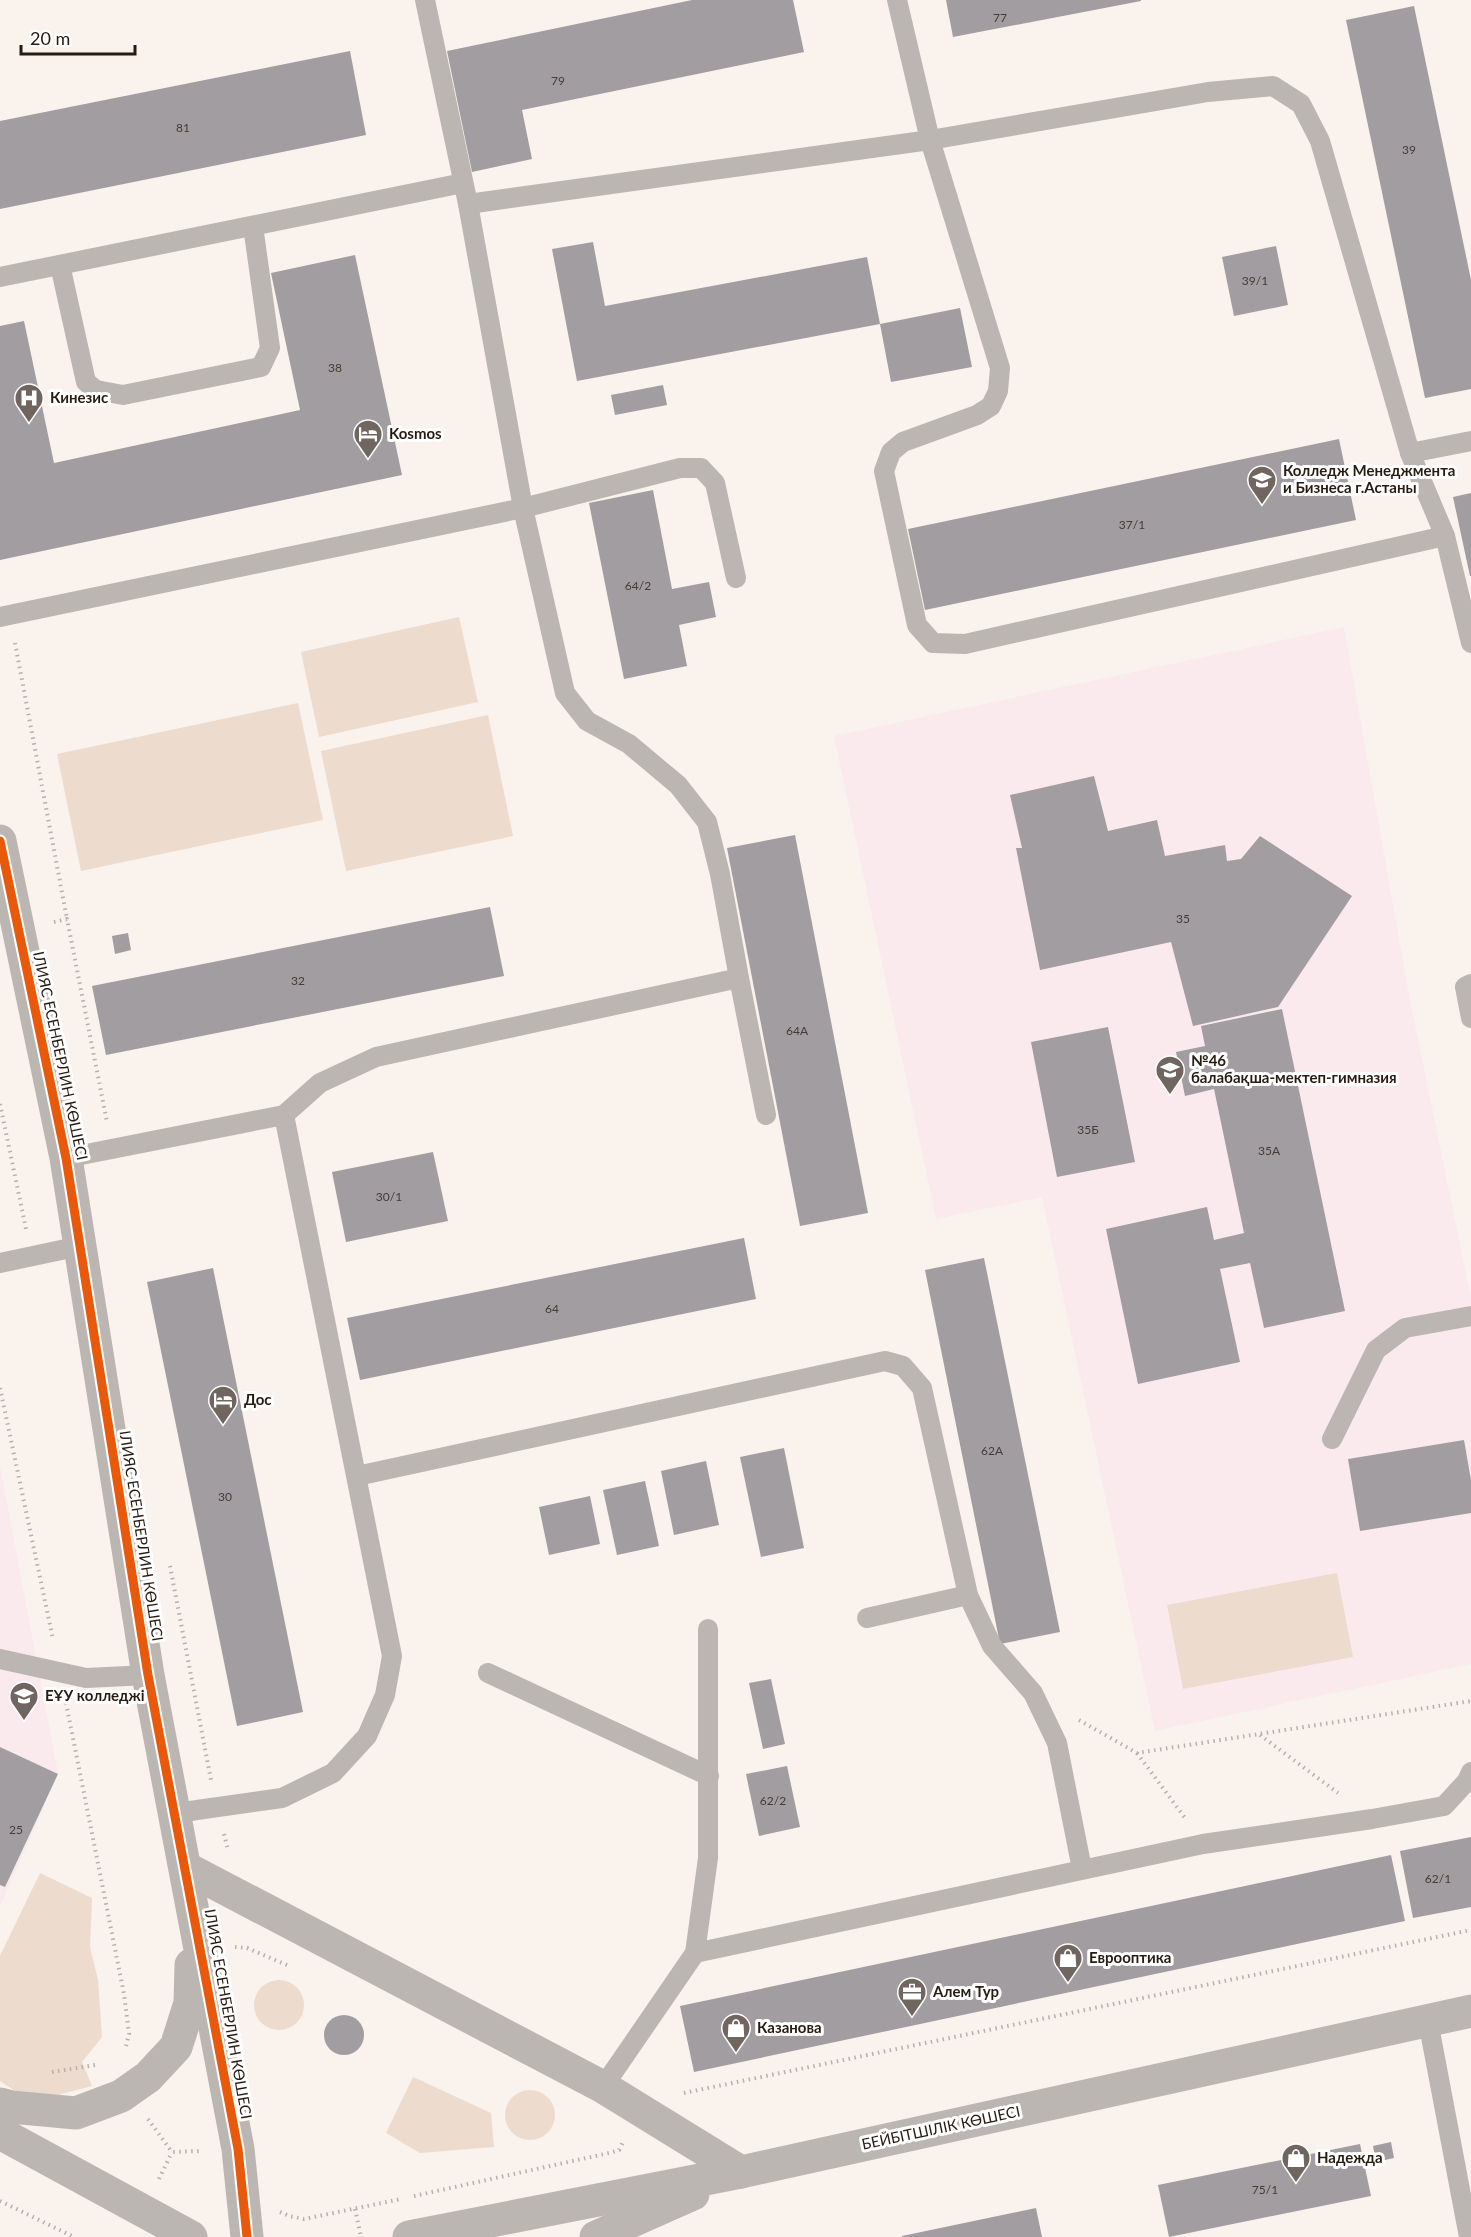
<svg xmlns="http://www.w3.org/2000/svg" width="1471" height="2237" font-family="Lato,sans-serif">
<rect width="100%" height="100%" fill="#f9f2ed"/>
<!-- education -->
<g fill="#faeaee">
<polygon points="1344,627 1409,995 1471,1298 1471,1664 1155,1731 1042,1197 936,1219 834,736"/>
<polygon points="0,1466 58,1774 0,1906"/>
</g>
<!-- green -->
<g fill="#eddbce">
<polygon points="459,617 478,702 319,737 301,652"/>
<polygon points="298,703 323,820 81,871 57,754"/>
<polygon points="488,715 513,836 346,871 321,751"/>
<polygon points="1337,1573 1353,1657 1183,1689 1167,1605"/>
<polygon points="40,1873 92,1898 90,1947 98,1980 102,2037 82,2062 92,2086 31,2102 0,2081 0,1956"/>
<circle cx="279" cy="2005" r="25"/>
<polygon points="413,2077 491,2113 494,2147 420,2153 386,2133"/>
<circle cx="530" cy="2115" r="25"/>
</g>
<!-- building -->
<g fill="#a29da1">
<polygon points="692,0 793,0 804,52 522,110 532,159 472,172 447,51"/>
<polygon points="946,0 1141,0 1141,1 953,37"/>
<polygon points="1414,6 1471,280 1471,389 1425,398 1346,20"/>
<polygon points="350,51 366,135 0,209 0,121"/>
<polygon points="593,242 605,306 867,257 880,324 960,308 972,367 891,382 880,324 577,381 552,249"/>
<polygon points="1276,246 1288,305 1234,316 1222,257"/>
<polygon points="355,255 402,475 0,560 0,326 24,321 54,463 300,410 271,273"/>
<polygon points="663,385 667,405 615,415 611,395"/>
<polygon points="1339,439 1356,520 925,610 908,529"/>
<polygon points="653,490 672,589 709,582 716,617 679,625 687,666 624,679 589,503"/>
<polygon points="1471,493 1471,576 1470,576 1453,497"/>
<polygon points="1094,776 1108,831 1157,820 1165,856 1225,845 1227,861 1241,859 1260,836 1352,896 1278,1007 1193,1026 1171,942 1040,970 1016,848 1022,848 1010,795"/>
<polygon points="795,835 868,1213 800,1226 727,848"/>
<polygon points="490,907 504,976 106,1055 92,986"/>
<polygon points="128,933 131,950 115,954 112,936"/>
<polygon points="1282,1009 1345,1311 1264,1328 1250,1263 1220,1269 1240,1362 1138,1384 1106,1229 1207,1207 1214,1240 1244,1233 1214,1089 1185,1096 1176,1052 1205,1046 1201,1026"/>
<polygon points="1108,1027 1135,1162 1057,1177 1031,1042"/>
<polygon points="433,1152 448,1221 346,1242 332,1172"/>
<polygon points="744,1238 756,1299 360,1380 347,1318"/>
<polygon points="984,1258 1060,1632 1000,1644 925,1270"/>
<polygon points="213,1268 303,1712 237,1726 147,1282"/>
<polygon points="1464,1440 1471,1480 1471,1513 1360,1531 1348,1459"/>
<polygon points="784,1448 804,1548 761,1557 740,1457"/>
<polygon points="706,1461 719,1525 674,1535 661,1471"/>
<polygon points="645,1481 659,1546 617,1555 603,1490"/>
<polygon points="590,1496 600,1544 549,1555 539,1507"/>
<polygon points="771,1679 785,1744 763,1749 749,1683"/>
<polygon points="0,1747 58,1774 5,1887 0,1885"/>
<polygon points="787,1766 800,1827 759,1836 746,1774"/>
<polygon points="1471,1837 1471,1907 1413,1918 1400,1851"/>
<polygon points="1391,1855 1405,1921 694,2072 680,2006"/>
<circle cx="344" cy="2035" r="20"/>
<polygon points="1391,2142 1394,2158 1376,2162 1373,2146"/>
<polygon points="1360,2144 1371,2196 1169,2237 1158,2185"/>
<polygon points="1036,2208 1042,2237 902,2237 902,2236"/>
</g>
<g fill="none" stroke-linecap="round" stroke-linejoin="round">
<!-- path -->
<g stroke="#b5b1ac" stroke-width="4" stroke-dasharray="1.5 4.5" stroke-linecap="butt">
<polyline points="15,643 67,919"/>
<polyline points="54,922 67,919 107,1122"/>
<polyline points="0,1104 26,1229"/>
<polyline points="0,1388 53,1639"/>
<polyline points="170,1566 211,1780"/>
<polyline points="66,1703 124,1994 129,2034 126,2046"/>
<polyline points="1079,1720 1137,1753 1471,1701"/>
<polyline points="1260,1735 1338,1793"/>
<polyline points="1137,1753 1185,1818"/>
<polyline points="224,1834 228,1850"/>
<polyline points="235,1947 247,1948 287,1965"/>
<polyline points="52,2072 95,2065"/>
<polyline points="684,2093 1471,1930"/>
<polyline points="148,2119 172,2152 201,2151"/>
<polyline points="159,2179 172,2152"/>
<polyline points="414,2196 609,2153 619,2150 624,2140"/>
<polyline points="0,2201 74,2237"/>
<polyline points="355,2209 361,2237"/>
<polyline points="280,2212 289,2216 304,2219 401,2199"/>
</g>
<!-- service -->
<g stroke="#bcb6b2" stroke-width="20">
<polyline points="425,0 468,204 930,140 1000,368 998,391 991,406 977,415 903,442 891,452 884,471 917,625 933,643 965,644 1445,536"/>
<polyline points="897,0 930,140 1208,92 1273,86 1301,104 1320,141 1410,453"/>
<polyline points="60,265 86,382 96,390 123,395 261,367 270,348 253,226"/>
<polyline points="0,277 463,183"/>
<polyline points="1471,441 1410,453 1445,536 1471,643"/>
<polyline points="0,617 523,508 468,204"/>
<polyline points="739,978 766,1115"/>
<polyline points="1471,984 1465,987 1471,1018"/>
<polyline points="66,1158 284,1115 320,1083 376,1057 739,978 720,874 707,822 678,785 629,744 587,721 565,693 523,508 680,468 701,468 715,483 736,578"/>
<polyline points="0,1263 80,1246"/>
<polyline points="1332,1439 1376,1350 1405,1328 1471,1316"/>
<polyline points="357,1476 885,1361 903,1366 922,1388 968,1595 992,1646 1033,1693 1057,1743 1082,1869"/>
<polyline points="867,1618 968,1595"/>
<polyline points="0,1659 86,1678 148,1675"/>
<polyline points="488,1673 709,1776"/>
<polyline points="176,1813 282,1798 333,1773 367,1736 385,1695 392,1656 284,1115"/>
<polyline points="695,1953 1203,1844 1372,1819 1444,1806 1467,1781 1471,1772"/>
<polyline points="1428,2021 1469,2237"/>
<polyline points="603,2087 695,1953 708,1858 708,1629"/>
</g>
<!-- tertiary -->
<g stroke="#bcb6b2" stroke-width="33">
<polyline points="0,841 66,1158 148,1675 238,2149 247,2237"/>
<polyline points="0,2104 11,2107 76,2113 121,2096 148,2077 176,2047 190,2003 191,1965"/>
<polyline points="0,2133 191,2237"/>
</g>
<!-- secondary -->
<g stroke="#bbb6b1" stroke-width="33">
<polyline points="186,1868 603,2087 741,2172"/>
<polyline points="409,2237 741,2172 1471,2011"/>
<polyline points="596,2237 693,2194"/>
</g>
<!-- cycleway casing -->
<g stroke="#fff" stroke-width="13">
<polyline id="cycleway" points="0,841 66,1158 148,1675 238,2149 247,2237"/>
</g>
<!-- cycleway -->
<use href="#cycleway" stroke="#e8590c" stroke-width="9"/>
</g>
<!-- icons -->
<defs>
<g id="hospital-pin" transform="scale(1.5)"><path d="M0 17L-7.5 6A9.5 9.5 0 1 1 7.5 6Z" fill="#70665f" stroke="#fff"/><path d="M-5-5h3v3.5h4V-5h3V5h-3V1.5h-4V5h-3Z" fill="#fff"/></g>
<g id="hotel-pin" transform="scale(1.5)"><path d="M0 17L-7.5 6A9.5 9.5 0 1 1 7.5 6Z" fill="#70665f" stroke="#fff"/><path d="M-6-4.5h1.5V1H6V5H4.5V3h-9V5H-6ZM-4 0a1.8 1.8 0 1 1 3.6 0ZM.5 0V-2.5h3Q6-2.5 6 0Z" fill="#fff"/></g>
<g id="school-pin" transform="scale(1.5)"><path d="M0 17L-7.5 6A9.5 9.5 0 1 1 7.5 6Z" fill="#70665f" stroke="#fff"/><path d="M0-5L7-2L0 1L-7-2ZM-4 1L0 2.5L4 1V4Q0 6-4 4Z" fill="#fff"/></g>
<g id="university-pin" transform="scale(1.5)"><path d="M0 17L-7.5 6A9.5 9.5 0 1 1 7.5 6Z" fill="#70665f" stroke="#fff"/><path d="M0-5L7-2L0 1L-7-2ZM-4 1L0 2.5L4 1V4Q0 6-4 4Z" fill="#fff"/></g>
<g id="shop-pin" transform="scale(1.5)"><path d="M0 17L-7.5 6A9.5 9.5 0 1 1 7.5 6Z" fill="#70665f" stroke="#fff"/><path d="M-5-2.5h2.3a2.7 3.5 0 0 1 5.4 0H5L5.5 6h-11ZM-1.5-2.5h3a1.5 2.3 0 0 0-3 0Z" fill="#fff"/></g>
<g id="office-pin" transform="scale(1.5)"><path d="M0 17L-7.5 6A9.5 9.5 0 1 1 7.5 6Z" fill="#70665f" stroke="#fff"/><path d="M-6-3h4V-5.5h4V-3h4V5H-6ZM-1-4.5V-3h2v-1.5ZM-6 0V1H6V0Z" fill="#fff"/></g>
</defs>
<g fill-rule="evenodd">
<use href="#hospital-pin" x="29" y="398"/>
<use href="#hotel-pin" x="368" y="434"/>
<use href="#school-pin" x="1262" y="480"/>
<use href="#school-pin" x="1170" y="1070"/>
<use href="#hotel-pin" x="223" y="1400"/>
<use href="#university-pin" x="24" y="1696"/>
<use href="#shop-pin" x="1068" y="1958"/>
<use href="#office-pin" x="912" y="1992"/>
<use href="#shop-pin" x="736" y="2028"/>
<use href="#shop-pin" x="1296" y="2158"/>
</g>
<g text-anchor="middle" stroke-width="6" stroke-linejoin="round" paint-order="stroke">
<!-- number labels -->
<g font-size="12" fill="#463c36">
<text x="1000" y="22">77</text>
<text x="558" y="85">79</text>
<text x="183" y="132">81</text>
<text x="1409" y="154">39</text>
<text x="1255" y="285">39/1</text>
<text x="335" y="372">38</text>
<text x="1132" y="529">37/1</text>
<text x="638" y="590">64/2</text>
<text x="1183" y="923">35</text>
<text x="298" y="985">32</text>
<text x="797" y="1035">64А</text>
<text x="1088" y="1134">35Б</text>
<text x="1269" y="1155">35А</text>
<text x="389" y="1201">30/1</text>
<text x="552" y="1313">64</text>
<text x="992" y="1455">62А</text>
<text x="225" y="1501">30</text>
<text x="773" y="1805">62/2</text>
<text x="16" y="1834">25</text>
<text x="1438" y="1883">62/1</text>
<text x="1265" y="2194">75/1</text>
</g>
<!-- poi labels -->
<g font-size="15" font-weight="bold" fill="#271b12" stroke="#fff" text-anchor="start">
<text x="50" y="403">Кинезис</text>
<text x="389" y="439">Kosmos</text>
<text x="1283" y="476">Колледж Менеджмента<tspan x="1283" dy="17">и Бизнеса г.Астаны</tspan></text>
<text x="1191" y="1066">№46<tspan x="1191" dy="17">балабақша-мектеп-гимназия</tspan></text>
<text x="244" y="1405">Дос</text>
<text x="45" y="1701">ЕҰУ колледжі</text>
<text x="1089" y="1963">Еврооптика</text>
<text x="933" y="1997">Алем Тур</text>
<text x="757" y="2033">Казанова</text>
<text x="1317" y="2163">Надежда</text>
</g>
<!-- street labels -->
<g font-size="15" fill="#271b12" stroke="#fff">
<text transform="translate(60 1056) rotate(78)" y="5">ІЛИЯС ЕСЕНБЕРЛИН КӨШЕСІ</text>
<text transform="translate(141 1536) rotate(81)" y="5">ІЛИЯС ЕСЕНБЕРЛИН КӨШЕСІ</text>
<text transform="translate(228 2014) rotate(80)" y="5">ІЛИЯС ЕСЕНБЕРЛИН КӨШЕСІ</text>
<text transform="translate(941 2128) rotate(-12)" y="5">БЕЙБІТШІЛІК КӨШЕСІ</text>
</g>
</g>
<!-- scale -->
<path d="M21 45v9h114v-9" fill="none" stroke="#271b12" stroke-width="3"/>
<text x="30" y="45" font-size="18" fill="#271b12" stroke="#ffffff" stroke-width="4.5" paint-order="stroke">20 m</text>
</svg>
